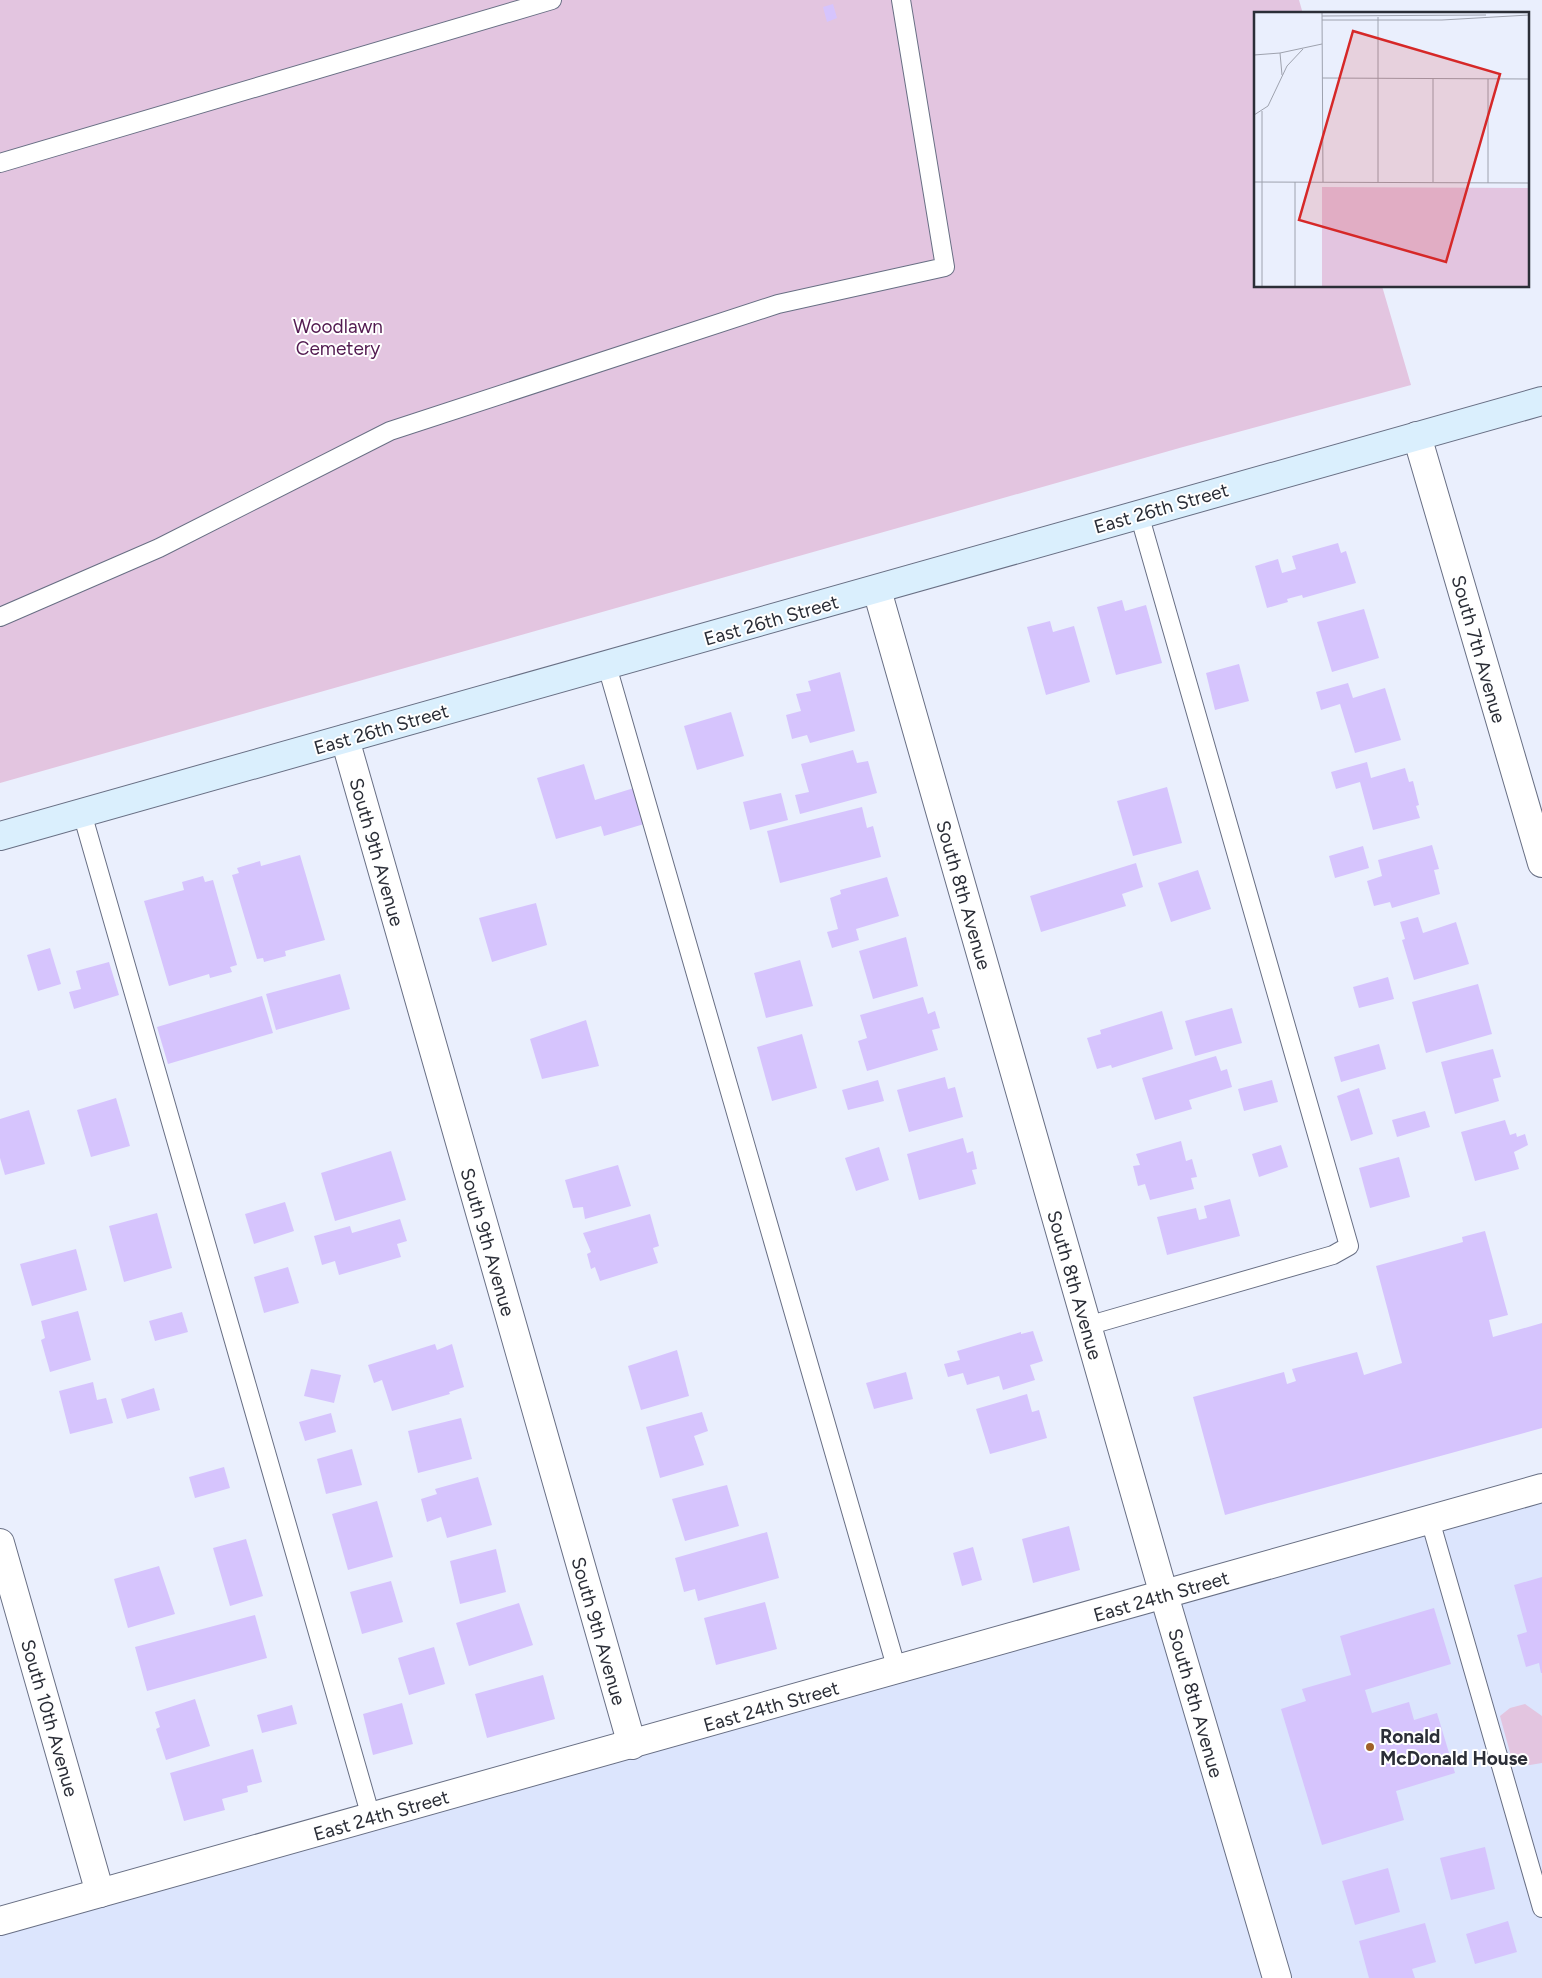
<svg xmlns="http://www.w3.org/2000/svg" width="1542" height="1978" font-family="Figtree,sans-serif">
<rect width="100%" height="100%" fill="#eaeffd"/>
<!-- built -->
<polygon fill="#dce5fd" points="1542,1488 1542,1978 0,1978 0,1921"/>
<!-- green -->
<g fill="#e3c5e0">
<polygon points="0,0 1299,0 1303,14 1256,14 1256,286 1382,286 1411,385 1183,447 0,783"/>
<polygon points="1525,1704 1542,1716 1542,1763 1530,1765 1512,1760 1500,1716 1510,1708"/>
</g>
<!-- building -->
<g fill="#d6c4fd">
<polygon points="833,4 837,18 827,22 823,7"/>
<polygon points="1338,543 1341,553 1346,551 1356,583 1303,598 1302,595 1287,599 1288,602 1267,608 1255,566 1278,559 1282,573 1296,569 1292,556"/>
<polygon points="1122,600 1125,611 1146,605 1162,663 1116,675 1097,607"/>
<polygon points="1364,609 1379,658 1332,672 1317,622"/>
<polygon points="1050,621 1053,632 1074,626 1090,682 1046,695 1027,627"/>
<polygon points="1239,664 1249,701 1215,710 1206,673"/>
<polygon points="840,672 855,731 810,743 807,735 792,739 786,715 801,711 796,694 811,691 808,681"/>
<polygon points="1348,683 1353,698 1385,688 1401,740 1355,753 1340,704 1321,710 1316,692"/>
<polygon points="731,712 744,756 697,770 684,726"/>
<polygon points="853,750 857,763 868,761 877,793 800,814 795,795 809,792 801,764"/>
<polygon points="1367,762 1371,778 1405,768 1409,782 1413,781 1419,805 1416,806 1420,818 1373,830 1360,782 1336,789 1331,772"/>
<polygon points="584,764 595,800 634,788 644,824 604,836 601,826 556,839 537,778"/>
<polygon points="1167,787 1182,843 1133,856 1117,801"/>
<polygon points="781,793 788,820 750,830 743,802"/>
<polygon points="862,807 867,828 873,826 881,857 780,883 767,831"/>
<polygon points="1432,845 1439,869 1434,870 1440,894 1392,908 1390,902 1374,906 1367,881 1382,876 1378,860"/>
<polygon points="1363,846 1369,868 1335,878 1329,856"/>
<polygon points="300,855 325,940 285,951 286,956 264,962 263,958 257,959 232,875 239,873 237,868 260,861 261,866"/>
<polygon points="1136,863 1143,887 1122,894 1126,906 1041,932 1030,896"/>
<polygon points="1198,870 1211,909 1171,922 1158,883"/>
<polygon points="203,876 205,882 213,880 237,965 230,967 232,972 210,978 209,974 169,986 144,901 184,890 182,882"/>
<polygon points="887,877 899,916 856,929 859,940 832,948 827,932 838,929 830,898 841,894 840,890"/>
<polygon points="536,903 547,945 492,962 479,918"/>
<polygon points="1418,917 1423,933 1456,922 1469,964 1414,980 1402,940 1405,939 1400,922"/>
<polygon points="906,937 918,986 873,999 859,951"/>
<polygon points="50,948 61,984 38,991 27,955"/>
<polygon points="800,960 813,1006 766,1018 754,973"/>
<polygon points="109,962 119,995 74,1009 69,992 81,989 76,971"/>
<polygon points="340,974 350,1009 276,1030 266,994"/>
<polygon points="1388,977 1394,999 1359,1008 1353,987"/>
<polygon points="1478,984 1492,1034 1426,1053 1412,1002"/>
<polygon points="262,996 273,1033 168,1064 157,1027"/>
<polygon points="923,997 928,1014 935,1011 940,1028 932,1030 938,1050 867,1071 858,1041 867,1038 860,1015"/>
<polygon points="1232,1008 1242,1043 1195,1056 1185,1021"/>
<polygon points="1162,1011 1173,1049 1112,1068 1111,1065 1097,1069 1087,1038 1101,1034 1100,1030"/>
<polygon points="586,1020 599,1066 542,1079 530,1039"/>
<polygon points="802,1034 817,1088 772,1101 757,1047"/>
<polygon points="1379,1044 1386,1069 1341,1082 1334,1057"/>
<polygon points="1493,1049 1501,1077 1493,1079 1499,1101 1455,1114 1441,1062"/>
<polygon points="1216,1056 1221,1071 1227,1069 1232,1087 1189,1100 1192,1109 1155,1120 1142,1078"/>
<polygon points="945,1077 948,1089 955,1087 963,1117 909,1132 897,1090"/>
<polygon points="878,1080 884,1101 848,1110 842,1090"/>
<polygon points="1272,1080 1278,1102 1244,1111 1238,1089"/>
<polygon points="1359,1088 1373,1134 1351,1141 1337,1096"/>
<polygon points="116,1098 130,1146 91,1157 77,1110"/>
<polygon points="29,1110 45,1164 5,1175 0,1158 0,1119"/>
<polygon points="1425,1111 1430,1127 1397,1137 1392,1120"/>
<polygon points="1505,1120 1510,1135 1516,1133 1517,1137 1525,1134 1528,1145 1514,1152 1519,1169 1475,1181 1461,1132"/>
<polygon points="963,1138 967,1153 973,1151 977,1169 972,1170 976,1184 919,1200 907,1154"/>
<polygon points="1181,1141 1186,1161 1192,1159 1197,1177 1191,1178 1194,1189 1150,1200 1145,1184 1138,1186 1133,1166 1140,1165 1136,1154"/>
<polygon points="1281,1145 1288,1167 1259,1177 1252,1154"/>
<polygon points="879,1147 889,1180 856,1191 845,1158"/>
<polygon points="391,1151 406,1200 335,1221 321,1173"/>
<polygon points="1399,1157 1410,1197 1370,1208 1359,1168"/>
<polygon points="618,1165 631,1206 585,1219 583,1207 573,1208 565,1180"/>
<polygon points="1230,1199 1240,1236 1167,1255 1157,1217 1196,1208 1199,1220 1207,1218 1204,1206"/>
<polygon points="285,1202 294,1231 254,1244 245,1214"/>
<polygon points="157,1213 172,1268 124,1282 109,1226"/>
<polygon points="650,1214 659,1246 653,1248 658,1263 600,1281 595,1267 591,1269 587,1254 591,1252 583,1233"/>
<polygon points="400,1219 407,1241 397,1244 401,1257 339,1275 335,1261 322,1265 314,1236 350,1226 352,1233"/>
<polygon points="1485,1231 1508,1315 1489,1320 1493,1337 1542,1323 1542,1428 1225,1515 1193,1397 1284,1372 1287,1384 1296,1381 1292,1369 1357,1352 1364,1375 1402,1363 1376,1266 1463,1242 1462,1237"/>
<polygon points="76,1249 87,1290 32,1306 20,1264"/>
<polygon points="288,1267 299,1303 264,1313 254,1277"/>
<polygon points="78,1311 91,1360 50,1372 41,1340 45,1338 41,1321"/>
<polygon points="182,1312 188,1332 155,1341 149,1321"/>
<polygon points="1033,1331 1043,1361 1030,1365 1035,1380 1003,1390 999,1376 967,1385 963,1373 948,1377 944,1364 960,1360 957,1351 1021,1332 1021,1334"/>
<polygon points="435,1344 437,1350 452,1344 464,1387 449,1392 450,1394 392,1411 382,1380 374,1383 368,1365"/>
<polygon points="677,1350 689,1396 641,1410 628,1366"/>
<polygon points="311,1369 341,1375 334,1403 304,1396"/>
<polygon points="906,1372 913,1399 874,1409 866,1383"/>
<polygon points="93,1382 97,1400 106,1398 113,1423 70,1434 59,1391"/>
<polygon points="154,1388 160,1410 127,1419 121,1399"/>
<polygon points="1027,1394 1032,1412 1039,1410 1047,1438 990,1454 976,1409"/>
<polygon points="702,1412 708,1431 694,1436 704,1465 660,1478 646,1427"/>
<polygon points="331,1413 336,1432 305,1441 299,1422"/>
<polygon points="461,1418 472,1459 418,1473 408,1431"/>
<polygon points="352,1449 362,1485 326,1494 317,1459"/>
<polygon points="224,1467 230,1488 195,1498 189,1477"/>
<polygon points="478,1477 492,1525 447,1538 441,1517 427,1522 421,1499 437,1494 435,1489"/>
<polygon points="727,1485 739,1526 685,1541 672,1499"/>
<polygon points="377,1501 393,1557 348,1570 332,1514"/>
<polygon points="1069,1526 1080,1570 1033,1583 1022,1539"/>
<polygon points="767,1532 779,1578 698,1601 695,1589 684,1592 675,1558"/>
<polygon points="246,1539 263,1596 230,1606 213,1548"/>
<polygon points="973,1547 982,1580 962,1586 953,1553"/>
<polygon points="496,1549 506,1592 460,1604 450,1561"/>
<polygon points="159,1566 175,1614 128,1628 114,1579"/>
<polygon points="1542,1577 1542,1673 1541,1673 1539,1663 1526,1667 1517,1635 1527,1632 1514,1585"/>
<polygon points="391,1581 403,1622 362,1634 350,1592"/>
<polygon points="765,1602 777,1649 716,1665 704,1618"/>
<polygon points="519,1603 533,1645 469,1666 456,1623"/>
<polygon points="1434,1608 1451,1664 1365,1690 1372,1713 1409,1702 1414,1720 1437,1713 1455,1773 1396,1791 1404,1820 1322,1845 1281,1709 1306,1701 1302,1689 1351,1675 1340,1636"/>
<polygon points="255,1615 267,1658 147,1691 135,1647"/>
<polygon points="434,1647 445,1684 409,1695 398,1658"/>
<polygon points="543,1675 555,1719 487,1738 475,1694"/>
<polygon points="195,1699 210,1746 166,1760 156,1729 160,1727 155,1712"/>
<polygon points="402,1703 413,1744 373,1755 363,1714"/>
<polygon points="292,1705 297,1724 262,1733 257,1715"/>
<polygon points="253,1749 262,1782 247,1786 248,1792 222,1799 225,1810 184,1821 170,1773"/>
<polygon points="1485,1847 1495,1889 1451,1900 1440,1858"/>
<polygon points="1388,1868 1400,1912 1355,1925 1342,1881"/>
<polygon points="1508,1921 1517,1952 1475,1964 1466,1934"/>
<polygon points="1425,1923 1436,1962 1412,1969 1415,1978 1369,1978 1359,1941"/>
</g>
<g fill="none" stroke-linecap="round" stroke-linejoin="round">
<!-- service casing -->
<g stroke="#686f84" stroke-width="20">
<g id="service">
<polyline points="0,163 552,0"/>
<polyline points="0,617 159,548 390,431 778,304 945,267 901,0"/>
<polyline points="607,666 897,1670"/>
<polyline points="82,813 371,1817"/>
<polyline points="1087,1326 1333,1255 1349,1246 1139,514"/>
<polyline points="1430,1520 1542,1908"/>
</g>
</g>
<!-- minor casing -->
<g stroke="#686f84" stroke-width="30">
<g id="minor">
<polyline points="877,590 1164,1595 1277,1978"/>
<polyline points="345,739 632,1745"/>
<polyline points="0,1543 100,1893"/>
<polyline points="0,1921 1542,1488"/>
</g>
</g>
<!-- tertiary casing -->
<g stroke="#686f84" stroke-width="30">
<polyline id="tertiary" points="1417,436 1542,863"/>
</g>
<!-- secondary casing -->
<g stroke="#686f84" stroke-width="30">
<polyline id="secondary" points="0,836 1542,401"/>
</g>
<!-- service -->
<use href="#service" stroke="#fff" stroke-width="18"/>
<!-- minor -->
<use href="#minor" stroke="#fff" stroke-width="28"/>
<!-- tertiary -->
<use href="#tertiary" stroke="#fff" stroke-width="28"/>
<!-- secondary -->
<use href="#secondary" stroke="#daeffd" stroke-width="28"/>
</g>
<!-- markers -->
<circle fill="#a06128" stroke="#fff" stroke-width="2" cx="1370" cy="1747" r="5"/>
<g text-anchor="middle" stroke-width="4" stroke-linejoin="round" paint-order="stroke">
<!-- park labels -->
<g font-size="19" fill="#531b51" stroke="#fff">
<text x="338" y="333">Woodlawn<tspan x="338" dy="22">Cemetery</tspan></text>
</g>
<!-- street labels -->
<g font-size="19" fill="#2b2e37" stroke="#fff">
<text transform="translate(1161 508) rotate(-16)" y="7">East 26th Street</text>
<text transform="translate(771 620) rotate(-16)" y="7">East 26th Street</text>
<text transform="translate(1479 649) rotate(74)" y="7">South 7th Avenue</text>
<text transform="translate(381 729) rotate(-16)" y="7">East 26th Street</text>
<text transform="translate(377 852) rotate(74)" y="7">South 9th Avenue</text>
<text transform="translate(964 895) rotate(74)" y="7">South 8th Avenue</text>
<text transform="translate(488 1242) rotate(74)" y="7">South 9th Avenue</text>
<text transform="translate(1075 1285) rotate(74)" y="7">South 8th Avenue</text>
<text transform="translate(1161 1596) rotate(-16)" y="7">East 24th Street</text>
<text transform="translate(599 1631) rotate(74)" y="7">South 9th Avenue</text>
<text transform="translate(1196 1703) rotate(74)" y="7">South 8th Avenue</text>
<text transform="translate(771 1706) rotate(-16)" y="7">East 24th Street</text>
<text transform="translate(50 1718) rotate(74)" y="7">South 10th Avenue</text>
<text transform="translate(381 1815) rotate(-16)" y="7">East 24th Street</text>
</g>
<!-- poi labels -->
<g font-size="19" font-weight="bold" fill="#2b2e37" stroke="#fff" text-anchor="start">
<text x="1380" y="1743">Ronald<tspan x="1380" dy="22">McDonald House</tspan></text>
</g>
</g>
<!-- overview -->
<g transform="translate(1254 12)">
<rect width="275" height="275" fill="#eaeffd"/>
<path d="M68,175L275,176V275H68Z" fill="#e3c5e0"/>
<path fill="none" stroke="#9ea2ae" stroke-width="1" d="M68,0L69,170M68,4L232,3M124,5V170M68,8H188L275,3M26,41L28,63M0,43L26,41L68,32M68,66L275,67M234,67V171M0,103L14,94L33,54L49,37M0,170L275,171M179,170V67M8,275V99M41,275V170"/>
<path fill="#d62828" fill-opacity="0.15" stroke="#d62828" stroke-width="2.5" d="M99,19L246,62L192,250L45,208Z"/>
<rect width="275" height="275" fill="none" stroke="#2b2e37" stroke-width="2.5"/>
</g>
</svg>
